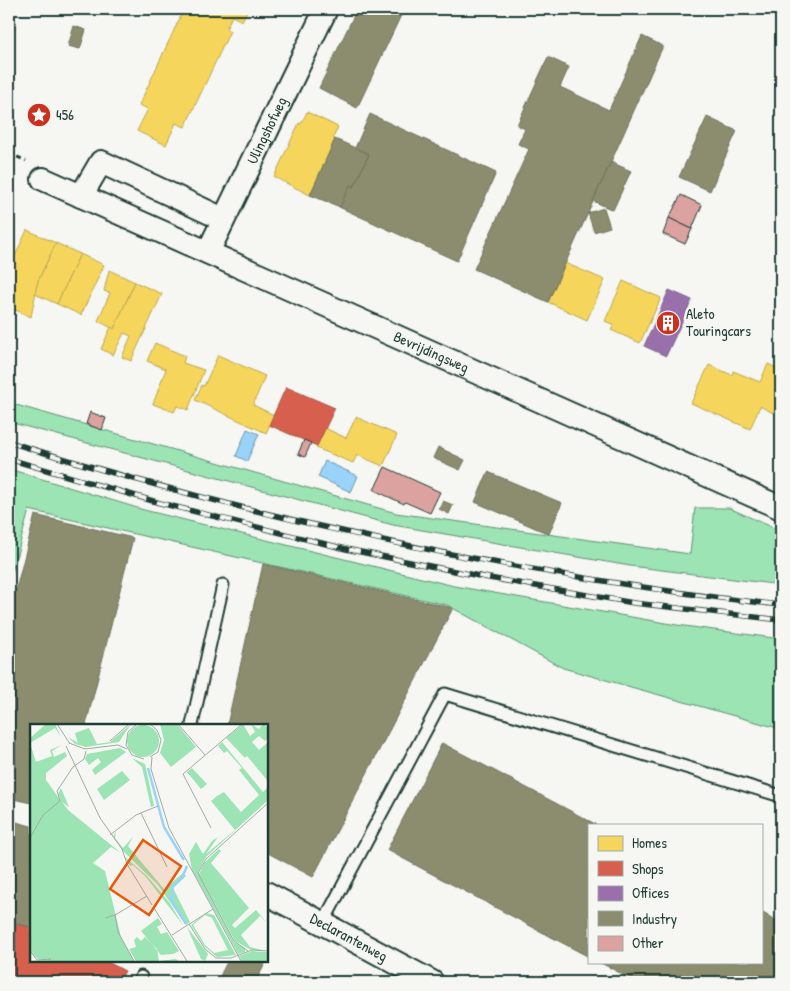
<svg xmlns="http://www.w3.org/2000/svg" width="790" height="991" font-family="'Patrick Hand',sans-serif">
<rect width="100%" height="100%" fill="#f6f6f2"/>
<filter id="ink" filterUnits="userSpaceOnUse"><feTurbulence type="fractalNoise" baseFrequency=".02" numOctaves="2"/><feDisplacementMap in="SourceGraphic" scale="10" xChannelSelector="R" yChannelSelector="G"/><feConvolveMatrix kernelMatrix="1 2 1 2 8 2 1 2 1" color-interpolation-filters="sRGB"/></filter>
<g filter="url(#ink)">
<!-- green -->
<g fill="#9ce4b3" stroke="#5e9074">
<polygon points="9,403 396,513 690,554 695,508 729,508 781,531 781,585 630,566 393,525 9,422"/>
<polygon points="9,469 144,510 454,586 677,625 781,639 781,729 563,668 447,605 29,510 9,584"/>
</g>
<!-- water -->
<g fill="#99d3f9" stroke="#6897aa">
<polygon points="247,429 259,434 247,461 236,456"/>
<polygon points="325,461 358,476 351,492 318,477"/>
</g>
<!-- homes -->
<g fill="#f6d55c" stroke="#b6a750">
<polygon points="184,9 187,11 188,9 248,9 242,21 232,16 226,29 230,31 185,127 176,123 166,145 137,131 148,109 139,105"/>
<polygon points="9,79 13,81 9,99"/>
<polygon points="307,112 338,127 333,138 335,139 310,195 274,177 299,123 301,124"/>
<polygon points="27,230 56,243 38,281 31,317 9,307 9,277 12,270 9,269"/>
<polygon points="56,243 80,254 57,304 35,294 38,281"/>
<polygon points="80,254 104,265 81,315 57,304"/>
<polygon points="565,263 605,280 587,320 548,302"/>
<polygon points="109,270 135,282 114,329 98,321 110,293 104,291"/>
<polygon points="623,281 661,298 640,343 611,330 614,325 605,321"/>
<polygon points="135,282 162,294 131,361 122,357 131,336 124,333 113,355 101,349 111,327 114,329"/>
<polygon points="155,343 185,356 183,363 204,370 188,410 177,406 174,412 153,404 166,369 147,361"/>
<polygon points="218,355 265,376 253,405 274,415 266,433 195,400 202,385 204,386"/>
<polygon points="768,364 781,370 781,395 773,413 760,406 750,429 691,403 709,365 732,375 733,371 760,382"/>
<polygon points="356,417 397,435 383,466 357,455 353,463 316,448 325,428 346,438"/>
</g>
<!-- shops -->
<g fill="#d6604d" stroke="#9f5646">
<polygon points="286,387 335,408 317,446 269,425"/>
<polygon points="9,922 31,927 31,960 104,960 125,971 119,982 24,982 9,974"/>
</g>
<!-- offices -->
<polygon fill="#9970ab" stroke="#746187" points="669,290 692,300 666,356 644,346"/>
<!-- industry -->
<g fill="#8c8c6e" stroke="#6b745d">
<polygon points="357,9 404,9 357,108 319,88"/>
<polygon points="74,26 86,30 80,49 68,46"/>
<polygon points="642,36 663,46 548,302 474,269 529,149 518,144 525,129 517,125 548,57 569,67 560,87 609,110"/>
<polygon points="370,114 496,173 457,261 339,207 350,185 354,187 369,154 355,148"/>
<polygon points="707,117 737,131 710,191 679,177"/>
<polygon points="335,139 369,154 354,187 350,185 340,207 310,195"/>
<polygon points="611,162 631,171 613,210 593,201"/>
<polygon points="604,208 610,227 594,232 588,213"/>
<polygon points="438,447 465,460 460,470 433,458"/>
<polygon points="488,472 562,503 549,534 475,502"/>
<polygon points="443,501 453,505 449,514 439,509"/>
<polygon points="35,515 133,538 86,725 31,725 31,803 9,798 9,617"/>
<polygon points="263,564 453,608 313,877 266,852 266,725 227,725"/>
<polygon points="442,743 597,825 589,825 589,957 387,850"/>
<polygon points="9,820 31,826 31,927 9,922"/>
<polygon points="761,912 781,923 781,982 637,982 599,962 761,962"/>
<polygon points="228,960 257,960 265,964 256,981 258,982 217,982"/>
</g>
<!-- building -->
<g fill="#dca2a0" stroke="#1f3d34">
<polygon points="681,195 702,205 692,229 669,218"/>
<polygon points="669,218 692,229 685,244 663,234"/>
<polygon points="90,412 106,418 102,430 86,424"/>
<polygon points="304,440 311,443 305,457 298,454"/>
<polygon points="385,467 440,492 430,513 405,502 404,504 374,490"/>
</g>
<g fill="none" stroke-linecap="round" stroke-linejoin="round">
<!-- lane casing -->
<g stroke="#1f3d34" stroke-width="15">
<g id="lane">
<polyline points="192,725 223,585"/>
<polyline points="323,923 445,694 781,796"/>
<polyline points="139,982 141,977"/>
</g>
</g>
<!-- street casing -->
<g stroke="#1f3d34" stroke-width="26">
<g id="street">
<path id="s1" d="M43,179L781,508"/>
<polyline points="81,196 101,162 223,219"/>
<path id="s2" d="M208,252L326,9"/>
<path id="s3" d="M266,893L432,982"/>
</g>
</g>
<!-- path -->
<polyline stroke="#1f3d34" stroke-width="3" stroke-dasharray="5 4" stroke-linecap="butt" points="9,153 26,161"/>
<!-- lane -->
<use href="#lane" stroke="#f6f6f2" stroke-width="11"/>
<!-- street -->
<use href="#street" stroke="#f6f6f2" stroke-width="22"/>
<!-- rail casing -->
<g stroke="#1f3d34" stroke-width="5.5">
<g id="rail">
<path d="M9,442C186,497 366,541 549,572C626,585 704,597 781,605"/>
<polyline points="9,459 160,503 346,549 489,578 634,603 781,620"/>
</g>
</g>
<!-- rail -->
<use href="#rail" stroke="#f6f6f2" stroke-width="4" stroke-dasharray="11" stroke-linecap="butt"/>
</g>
</g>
<!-- icons -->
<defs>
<g id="sight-disc" transform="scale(1.25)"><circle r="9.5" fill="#c8321e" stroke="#f6f6f2"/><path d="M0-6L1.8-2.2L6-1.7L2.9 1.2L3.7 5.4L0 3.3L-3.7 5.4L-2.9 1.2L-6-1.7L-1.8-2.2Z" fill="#fff"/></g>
<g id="building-disc" transform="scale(1.25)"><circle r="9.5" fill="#c8321e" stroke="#f6f6f2"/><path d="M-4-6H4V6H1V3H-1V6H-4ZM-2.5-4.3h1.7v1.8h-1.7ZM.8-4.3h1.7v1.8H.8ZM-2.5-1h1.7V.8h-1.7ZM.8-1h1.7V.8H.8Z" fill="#fff"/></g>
</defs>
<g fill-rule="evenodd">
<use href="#sight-disc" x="39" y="115"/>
<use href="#building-disc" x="668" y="323"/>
</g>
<g text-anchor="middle" stroke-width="5" stroke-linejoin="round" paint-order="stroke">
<!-- poi labels -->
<g font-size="15" fill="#1f3d34" stroke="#f6f6f2" text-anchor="start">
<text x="56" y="120">456</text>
<text x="686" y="319">Aleto<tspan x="686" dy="17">Touringcars</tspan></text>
</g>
<!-- street labels -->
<g font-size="15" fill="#1f3d34" stroke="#f6f6f2">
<text dy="5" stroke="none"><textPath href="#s2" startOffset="135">Ulingshofweg</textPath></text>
<text dy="5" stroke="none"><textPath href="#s1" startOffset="425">Bevrijdingsweg</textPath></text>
<text dy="5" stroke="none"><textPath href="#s3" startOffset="94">Declarantenweg</textPath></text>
</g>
</g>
<!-- overview -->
<g transform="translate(30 724)">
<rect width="238" height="238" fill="#f6f6f2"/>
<path d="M16,0H25L31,13L25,4L0,19L6,38L22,32L20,26L32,21L22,27L24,33L35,28L37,32L16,49V56L31,77L28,70L31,64L39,83L32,78L38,86L91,129L81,123L63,139L75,147L91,213L104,237H0L17,236L8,235L0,228V14ZM101,0L89,18L56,23L45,20L38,13L48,19L45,9L59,4L67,20L80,18ZM130,0H147L166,23L141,43L130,29L134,16ZM213,0L220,12L225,8L221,0L229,5L233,0L237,3V15L235,17L229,12L222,18L229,26L237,19V56L217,32L215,34L196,14ZM97 17a16 16 0 1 1 32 0a16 16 0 1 1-32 0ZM192,18L233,68L237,64V77L176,133L168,148L204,218L215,224V228L208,230L162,146L159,130L166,118L173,130L182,117L188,113L176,130L205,106L181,77L187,72L194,68L211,88L229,71L209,46L212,44L197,27L194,29L188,22ZM90,24L96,28L65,51L62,46L71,38L68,34L59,41L55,35L57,30ZM102,34L115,40L124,82L121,83L112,43ZM162,44L177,60L171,65L157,48ZM92,47L100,56L74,76L67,65ZM86,107L85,114L93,124L103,113L98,122L134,165L153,149L156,152L143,164L160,198L156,201L128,161L93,127L83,113ZM189,125L191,127L181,139L219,184L202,201L205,204L226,186L237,199L230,192L211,211L220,223L237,227L221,226L205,217L169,150L174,139ZM94,132L117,152L139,178L153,201L116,153L103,141L100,142ZM176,189L184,191L206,231L187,233L174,222L161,201ZM175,191L182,194L198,226L184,229L175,221L163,201ZM128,194L132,200L127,203L131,210L137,208L149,227L143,230L131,231L111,207ZM157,203L178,230L175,237L171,235ZM107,213L111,217L115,213L127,225L129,237L146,235L148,237H106L99,225L106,223L104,216ZM222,227L237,228V237H212L209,232Z" fill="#9ce4b3" fill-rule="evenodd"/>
<path fill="none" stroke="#99d3f9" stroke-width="2.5" d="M118,44L134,103L154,136M156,200L140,174L144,172L142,163L152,154L157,142"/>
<path fill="none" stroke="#a0aca6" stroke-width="1" d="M27,0L40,20M107,0L98,8L96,21L102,31L114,35M120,0L127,6L131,16L128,28L120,33M148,0L175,31M80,17L99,0M39,19L55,25L88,21L97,25M36,22L70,94L92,125L97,140L122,181M122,33L121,45L139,104L211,237M111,89L137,143M181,104L153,50L212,0M80,111L106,91L128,82M0,114L13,91L30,77L27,67L43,43L54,35L56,27M124,184L157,237M85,191L88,208L104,237M75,194L85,191L117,172M159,200L175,225L186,234H201L222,226L238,227M142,211L183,185M0,227L7,236L21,235M218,227L204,217L168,149L176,135L238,79"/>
<path fill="#e8590c" fill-opacity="0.15" stroke="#e8590c" stroke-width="2.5" d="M113,116L151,142L119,191L80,165Z"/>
<rect width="238" height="238" fill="none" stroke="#1f3d34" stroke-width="2.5"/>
</g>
<!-- margin -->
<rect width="790" height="991" fill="none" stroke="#f6f6f2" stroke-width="30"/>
<rect x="15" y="15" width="760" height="961" fill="none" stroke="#1f3d34" stroke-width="2" filter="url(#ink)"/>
<!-- legend -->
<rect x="588" y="824" width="175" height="140" fill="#f6f6f2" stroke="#a0aca6"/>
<rect x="598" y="836" width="25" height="15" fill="#f6d55c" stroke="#a0aca6"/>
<text x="632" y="848" font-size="15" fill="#1f3d34">Homes</text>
<rect x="598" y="861" width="25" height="15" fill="#d6604d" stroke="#a0aca6"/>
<text x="632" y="874" font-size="15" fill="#1f3d34">Shops</text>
<rect x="598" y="886" width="25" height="15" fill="#9970ab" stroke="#a0aca6"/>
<text x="632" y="898" font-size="15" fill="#1f3d34">Offices</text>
<rect x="598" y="911" width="25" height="15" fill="#8c8c6e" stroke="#a0aca6"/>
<text x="632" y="924" font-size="15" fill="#1f3d34">Industry</text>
<rect x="598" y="936" width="25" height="15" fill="#dca2a0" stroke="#a0aca6"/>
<text x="632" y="948" font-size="15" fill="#1f3d34">Other</text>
</svg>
